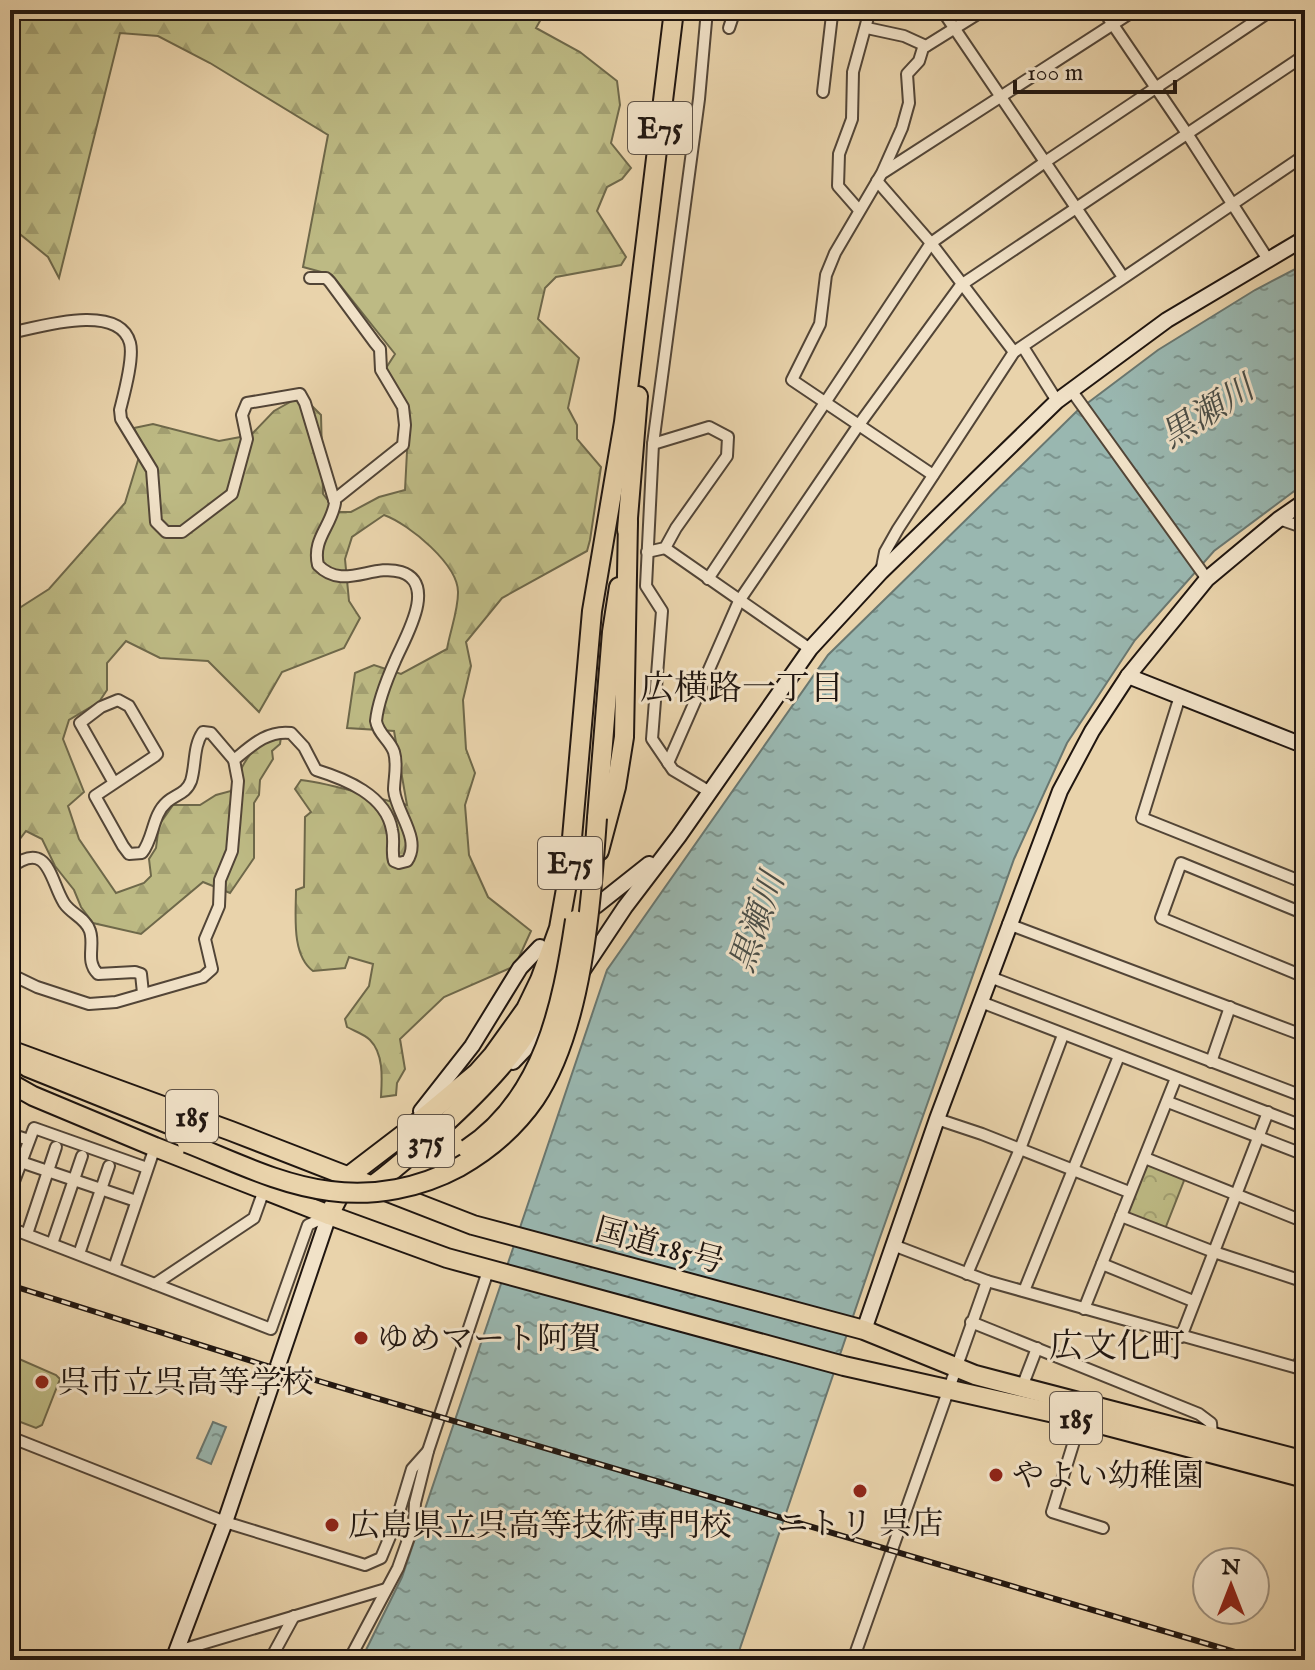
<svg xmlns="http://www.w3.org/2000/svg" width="1315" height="1670" font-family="'IM FELL English','Noto Serif JP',serif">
<defs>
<pattern id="forest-firs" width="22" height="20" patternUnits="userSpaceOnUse" patternTransform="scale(2)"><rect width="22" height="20" fill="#bdba84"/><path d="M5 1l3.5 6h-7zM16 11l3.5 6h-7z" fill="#a29f71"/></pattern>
<pattern id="park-crowns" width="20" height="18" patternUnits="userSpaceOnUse" patternTransform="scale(2)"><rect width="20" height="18" fill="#bdba84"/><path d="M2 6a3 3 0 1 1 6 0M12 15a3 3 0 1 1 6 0" fill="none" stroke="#a29f71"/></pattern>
<pattern id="water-ripples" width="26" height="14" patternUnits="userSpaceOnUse" patternTransform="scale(2)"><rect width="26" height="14" fill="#99b7b0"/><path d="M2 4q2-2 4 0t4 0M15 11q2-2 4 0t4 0" fill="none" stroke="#7c948e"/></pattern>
</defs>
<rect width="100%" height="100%" fill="#e9d3ab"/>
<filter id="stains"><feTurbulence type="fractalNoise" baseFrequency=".0025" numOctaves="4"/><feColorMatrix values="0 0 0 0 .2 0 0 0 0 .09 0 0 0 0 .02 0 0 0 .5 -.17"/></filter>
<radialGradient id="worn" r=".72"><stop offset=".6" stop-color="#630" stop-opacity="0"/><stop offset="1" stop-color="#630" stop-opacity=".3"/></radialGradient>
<!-- forest -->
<path fill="url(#forest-firs)" stroke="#6e684a" stroke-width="2" d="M10,10H546L536,28L580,52L617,81L620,105L611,143L631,168L622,179L607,187L597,211L626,257L621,265L556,277L545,288L538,319L579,358L568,408L577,425V439L601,467L590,540L587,551L502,598L466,642L471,666L463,700L466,749L475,773L465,805L469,855L488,897L531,931L515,966L444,997L400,1039L405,1069L397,1083L396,1095L381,1097C382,1079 384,1054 370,1040C364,1034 354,1031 347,1027L345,1019L369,986L373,964L349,957L345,968L313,971C291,955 296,914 296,890L304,887L305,817L311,812L295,789L301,780C337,784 371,798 407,805L394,731L347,728L355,673L374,665L401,674L447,649C450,631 458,611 458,593C459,565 409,524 384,515L352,537L345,559L349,601L360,618L344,648L282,672L259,712L208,661L160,658L126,641L107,663V690L99,702L69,720L63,739L84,792L68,806L79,839L116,893L144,883L151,876L149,859L156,848L159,825L173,805H200L216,795L231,791C241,768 251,740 281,737L280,744L272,751L273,759L260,780L259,795L254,803V858L230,893L203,882L141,934L93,923L81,907L74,890L55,866L42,839L26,831L10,852V614L49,589L125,503L142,447L134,428L153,424L219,441L251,435L274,411L292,401H307L321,415L323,494L337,512H351L379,497L405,490L409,413L386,368L395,354L332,275L303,267L328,135L210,63L158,36L120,33L59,278L48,257L10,226Z"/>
<!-- park -->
<polygon fill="url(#park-crowns)" stroke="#6e684a" stroke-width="2" points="1150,1164 1185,1178 1165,1229 1129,1216 1127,1211 1145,1166"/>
<!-- pitch -->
<polygon fill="#bdba84" stroke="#6e684a" stroke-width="2" points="10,1355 56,1375 60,1379 42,1425 36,1428 10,1418"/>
<!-- water -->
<g fill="url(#water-ripples)" stroke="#697770" stroke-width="2">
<polygon points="1305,264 1305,483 1214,551 1135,640 1067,743 1014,859 878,1243 736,1660 361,1660 402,1577 607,970 828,655 1077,411 1158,350 1255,290"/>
<polygon points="213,1422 226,1427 211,1464 197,1458"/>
</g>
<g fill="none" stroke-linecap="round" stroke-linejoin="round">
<!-- street casing -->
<g stroke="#524537" stroke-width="14">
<g id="street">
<polyline points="707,10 699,99 653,444 646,586 662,611 652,739 673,770 710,792"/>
<path d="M819,10C836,17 852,9 869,14"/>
<polyline points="942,10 1123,277"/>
<polyline points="1103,10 1188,135 1267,258"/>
<polyline points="729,28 735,10"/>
<polyline points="867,28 904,36 926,46"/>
<polyline points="823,92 832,15"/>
<polyline points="884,172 1135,10"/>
<polyline points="877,181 931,243 1014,352"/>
<polyline points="859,210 838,186 839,154 852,119 853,72 870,10"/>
<polyline points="310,278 326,278 330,282 375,343 380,349 381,370 403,407 405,425 403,445 334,500"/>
<path d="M10,333C39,327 119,302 130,343C134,358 124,394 120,410L121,419L152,470L156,522L166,532H182L232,494L247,439L242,415L247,403L300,394L305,403L335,503C331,527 312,539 318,565C343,591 372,563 401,572C439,584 403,641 395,661C387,679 378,701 376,721C378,734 390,740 394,752C398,765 394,778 394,790C396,813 422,839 407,861L399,863L394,861C391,851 395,841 392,830C386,795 345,779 316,770L304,747L291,733C267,730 251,746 234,760L238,781L232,851L220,880L219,906L205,939L212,969L203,977L116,1002L89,1004L37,987L10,974"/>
<polyline points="1023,347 1057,401"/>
<polyline points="1071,390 1207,579"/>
<polyline points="933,475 792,380 820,324 826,275 835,253 882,173 902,128 909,103 907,74 919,61 923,48 984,10"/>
<polyline points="1279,519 1305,528"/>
<polyline points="665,548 810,649"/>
<polyline points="647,552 665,548 676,528 727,456 728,437 709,427 653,444"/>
<polyline points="881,572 885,552 898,529 1014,352 1305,155"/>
<polyline points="708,579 931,243 1045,162 1272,10"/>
<polyline points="1180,696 1142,818 1305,883"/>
<polyline points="668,763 739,601 858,426 961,285 1305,55"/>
<path d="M114,783L80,723L101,707L118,700L129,706L157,754L155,756L95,796L123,846L129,854L142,853C154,838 152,815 167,802C176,794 186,794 191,781C196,765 193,746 203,732L211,733L234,760"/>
<path d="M10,868C49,838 50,881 64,903C71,914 86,918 90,931C95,946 85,961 98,974L135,972L141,974L143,993"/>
<polyline points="1305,914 1181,863 1161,918 1305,977"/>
<polyline points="1008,924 1305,1036"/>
<polyline points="990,977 1305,1097"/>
<polyline points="981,1002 1305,1127"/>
<polyline points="1211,1062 1230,1007"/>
<polyline points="1168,1102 1305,1155"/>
<polyline points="937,1119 982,1134 1129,1192"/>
<polyline points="10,1134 29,1140"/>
<polyline points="1145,1158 1305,1222"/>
<polyline points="21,1162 136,1201"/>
<polyline points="10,1192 34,1128 147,1168"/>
<polyline points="1121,1216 1214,1252 1305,1282"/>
<polyline points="10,1228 271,1329 308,1225 329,1215"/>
<polyline points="27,1234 56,1147"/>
<polyline points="52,1244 82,1156"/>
<polyline points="893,1245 987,1281 1305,1370"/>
<polyline points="79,1254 109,1166"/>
<polyline points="1102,1264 1193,1301"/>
<polyline points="114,1268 155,1147"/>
<polyline points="967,1274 1020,1149 1063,1035"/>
<polyline points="155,1284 254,1218 264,1190"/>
<polyline points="1024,1291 1119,1056"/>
<polyline points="1084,1309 1176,1078"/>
<polyline points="971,1322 1199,1414 1211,1423 1212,1436"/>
<polyline points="1181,1337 1268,1112"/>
<polyline points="1297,1368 1305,1350"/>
<polyline points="1022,1387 1037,1348"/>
<polyline points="1081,1419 1052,1512 1103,1528"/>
<polyline points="10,1437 225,1522 365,1565 381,1558 396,1522 412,1469 428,1451"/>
<polyline points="178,1651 386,1589"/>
<polyline points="270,1660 294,1616"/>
<polyline points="349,1660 398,1568 414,1523 415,1503 428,1451 488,1271"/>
<polyline points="853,1660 987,1281"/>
</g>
</g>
<!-- secondary casing -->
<g stroke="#201610" stroke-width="18">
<g id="secondary">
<polyline points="1128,676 1305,746"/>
<polyline points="596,906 649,864"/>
<polyline points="583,970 625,907 679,836 810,649 881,572 1057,401 1167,320 1305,238"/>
<polyline points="513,1062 551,1022"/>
<polyline points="421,1111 472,1046 520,968 540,947"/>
<polyline points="864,1330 937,1119 1060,791 1092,731 1128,676 1207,579 1279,519 1305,501"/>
<polyline points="10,1656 21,1660"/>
<polyline points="173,1660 225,1522 329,1215"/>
</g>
</g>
<!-- highway casing -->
<g stroke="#201610" stroke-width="22">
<g id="highway">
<polyline points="627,530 638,396"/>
<polyline points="597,818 612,632 619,587"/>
<polyline points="599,851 616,787 624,737 628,521"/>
<polyline points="10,1050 231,1131 473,1225 864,1330 975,1375 1305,1461"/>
<polyline points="27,1067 191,1133"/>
<polyline points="10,1083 33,1096 155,1147 329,1215 447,1258 844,1366 1081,1419 1305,1478"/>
<path d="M365,1191C392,1172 416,1150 440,1128C495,1078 536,1033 564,963"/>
<polyline points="329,1215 349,1176 404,1134 477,1073 493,1055 526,1009 540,980 559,928 569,872 592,611 624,422 674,10"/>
</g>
</g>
<!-- street -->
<use href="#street" stroke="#f1e2c8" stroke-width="10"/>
<!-- secondary -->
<use href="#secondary" stroke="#f1e2c8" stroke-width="14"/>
<!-- highway -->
<use href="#highway" stroke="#e9d3ab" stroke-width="18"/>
<!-- rail casing -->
<g stroke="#201610" stroke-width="6">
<polyline id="rail" points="10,1285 261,1364 1262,1660"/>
</g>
<!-- rail -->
<use href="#rail" stroke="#f1e2c8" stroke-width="3" stroke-dasharray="9" stroke-linecap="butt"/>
<!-- highway-bridge casing -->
<g stroke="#201610" stroke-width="22" stroke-linecap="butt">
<g id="highway-bridge">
<path d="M187,1143C233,1161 280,1185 330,1191C374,1197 420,1188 459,1167C489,1150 515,1128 535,1099C583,1027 591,903 597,818"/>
<path d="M467,1149C544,1098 562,1006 575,920"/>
</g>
</g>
<!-- highway-bridge -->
<use href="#highway-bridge" stroke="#e9d3ab" stroke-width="18"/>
</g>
<!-- markers -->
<g fill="#8f2418" stroke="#f1e2c8" stroke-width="3">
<circle cx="361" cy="1338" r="8"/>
<circle cx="42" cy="1382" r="8"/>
<circle cx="996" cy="1475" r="8"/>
<circle cx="860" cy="1491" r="8"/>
<circle cx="332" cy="1525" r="8"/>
</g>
<g text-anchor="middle" stroke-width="6" stroke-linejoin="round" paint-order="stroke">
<!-- shield labels -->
<g fill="#f1e2c8" stroke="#5f5347" stroke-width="2">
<rect x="628" y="102" width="64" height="52" rx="6"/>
<rect x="538" y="837" width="64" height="52" rx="6"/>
<rect x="166" y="1090" width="52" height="52" rx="6"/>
<rect x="398" y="1115" width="56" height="52" rx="6"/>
<rect x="1050" y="1392" width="52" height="52" rx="6"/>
</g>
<g font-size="30" font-weight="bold" fill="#201610">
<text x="660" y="138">E75</text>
<text x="570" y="873">E75</text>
<text x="192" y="1126">185</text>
<text x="426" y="1151">375</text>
<text x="1076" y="1428">185</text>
</g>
<!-- street labels -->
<g font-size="32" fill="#201610" stroke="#f1e2c8">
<text transform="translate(660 1245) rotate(15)" y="11">国道185号</text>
</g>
<!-- poi labels -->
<g font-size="32" fill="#201610" stroke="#f1e2c8" text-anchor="start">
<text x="377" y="1349">ゆめマート阿賀</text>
<text x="58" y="1393">呉市立呉高等学校</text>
<text x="1012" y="1486">やよい幼稚園</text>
<text x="860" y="1534" text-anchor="middle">ニトリ 呉店</text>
<text x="348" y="1536">広島県立呉高等技術専門校</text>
</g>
<!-- water labels -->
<g font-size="34" font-style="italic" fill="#4a4e48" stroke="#f1e2c8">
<text transform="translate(1207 411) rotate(-32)" y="12">黒瀬川</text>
<text transform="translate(756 922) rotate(-71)" y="12">黒瀬川</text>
</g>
<!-- neighbourhood labels -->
<g font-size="34" fill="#201610" stroke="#f1e2c8">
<text x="742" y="699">広横路一丁目</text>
<text x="1117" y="1357">広文化町</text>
</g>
</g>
<!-- margin -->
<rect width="1315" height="1670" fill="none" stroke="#e9d3ab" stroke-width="40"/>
<rect x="12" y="12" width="1291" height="1646" fill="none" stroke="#201610" stroke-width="4"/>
<rect x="20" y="20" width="1275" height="1630" fill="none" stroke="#201610" stroke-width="2"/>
<!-- north arrow -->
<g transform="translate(1231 1586)"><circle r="38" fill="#f1e2c8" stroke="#9d907e" stroke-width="2"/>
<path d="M0-6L14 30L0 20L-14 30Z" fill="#8f2418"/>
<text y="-12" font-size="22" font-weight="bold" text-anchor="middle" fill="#201610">N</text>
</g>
<!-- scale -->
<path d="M1015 80v12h160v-12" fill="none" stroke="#201610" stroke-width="4"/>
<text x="1027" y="80" font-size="24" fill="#201610" stroke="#f1e2c8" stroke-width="6" paint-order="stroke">100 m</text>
<rect width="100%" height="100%" filter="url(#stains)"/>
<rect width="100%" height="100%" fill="url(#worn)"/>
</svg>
